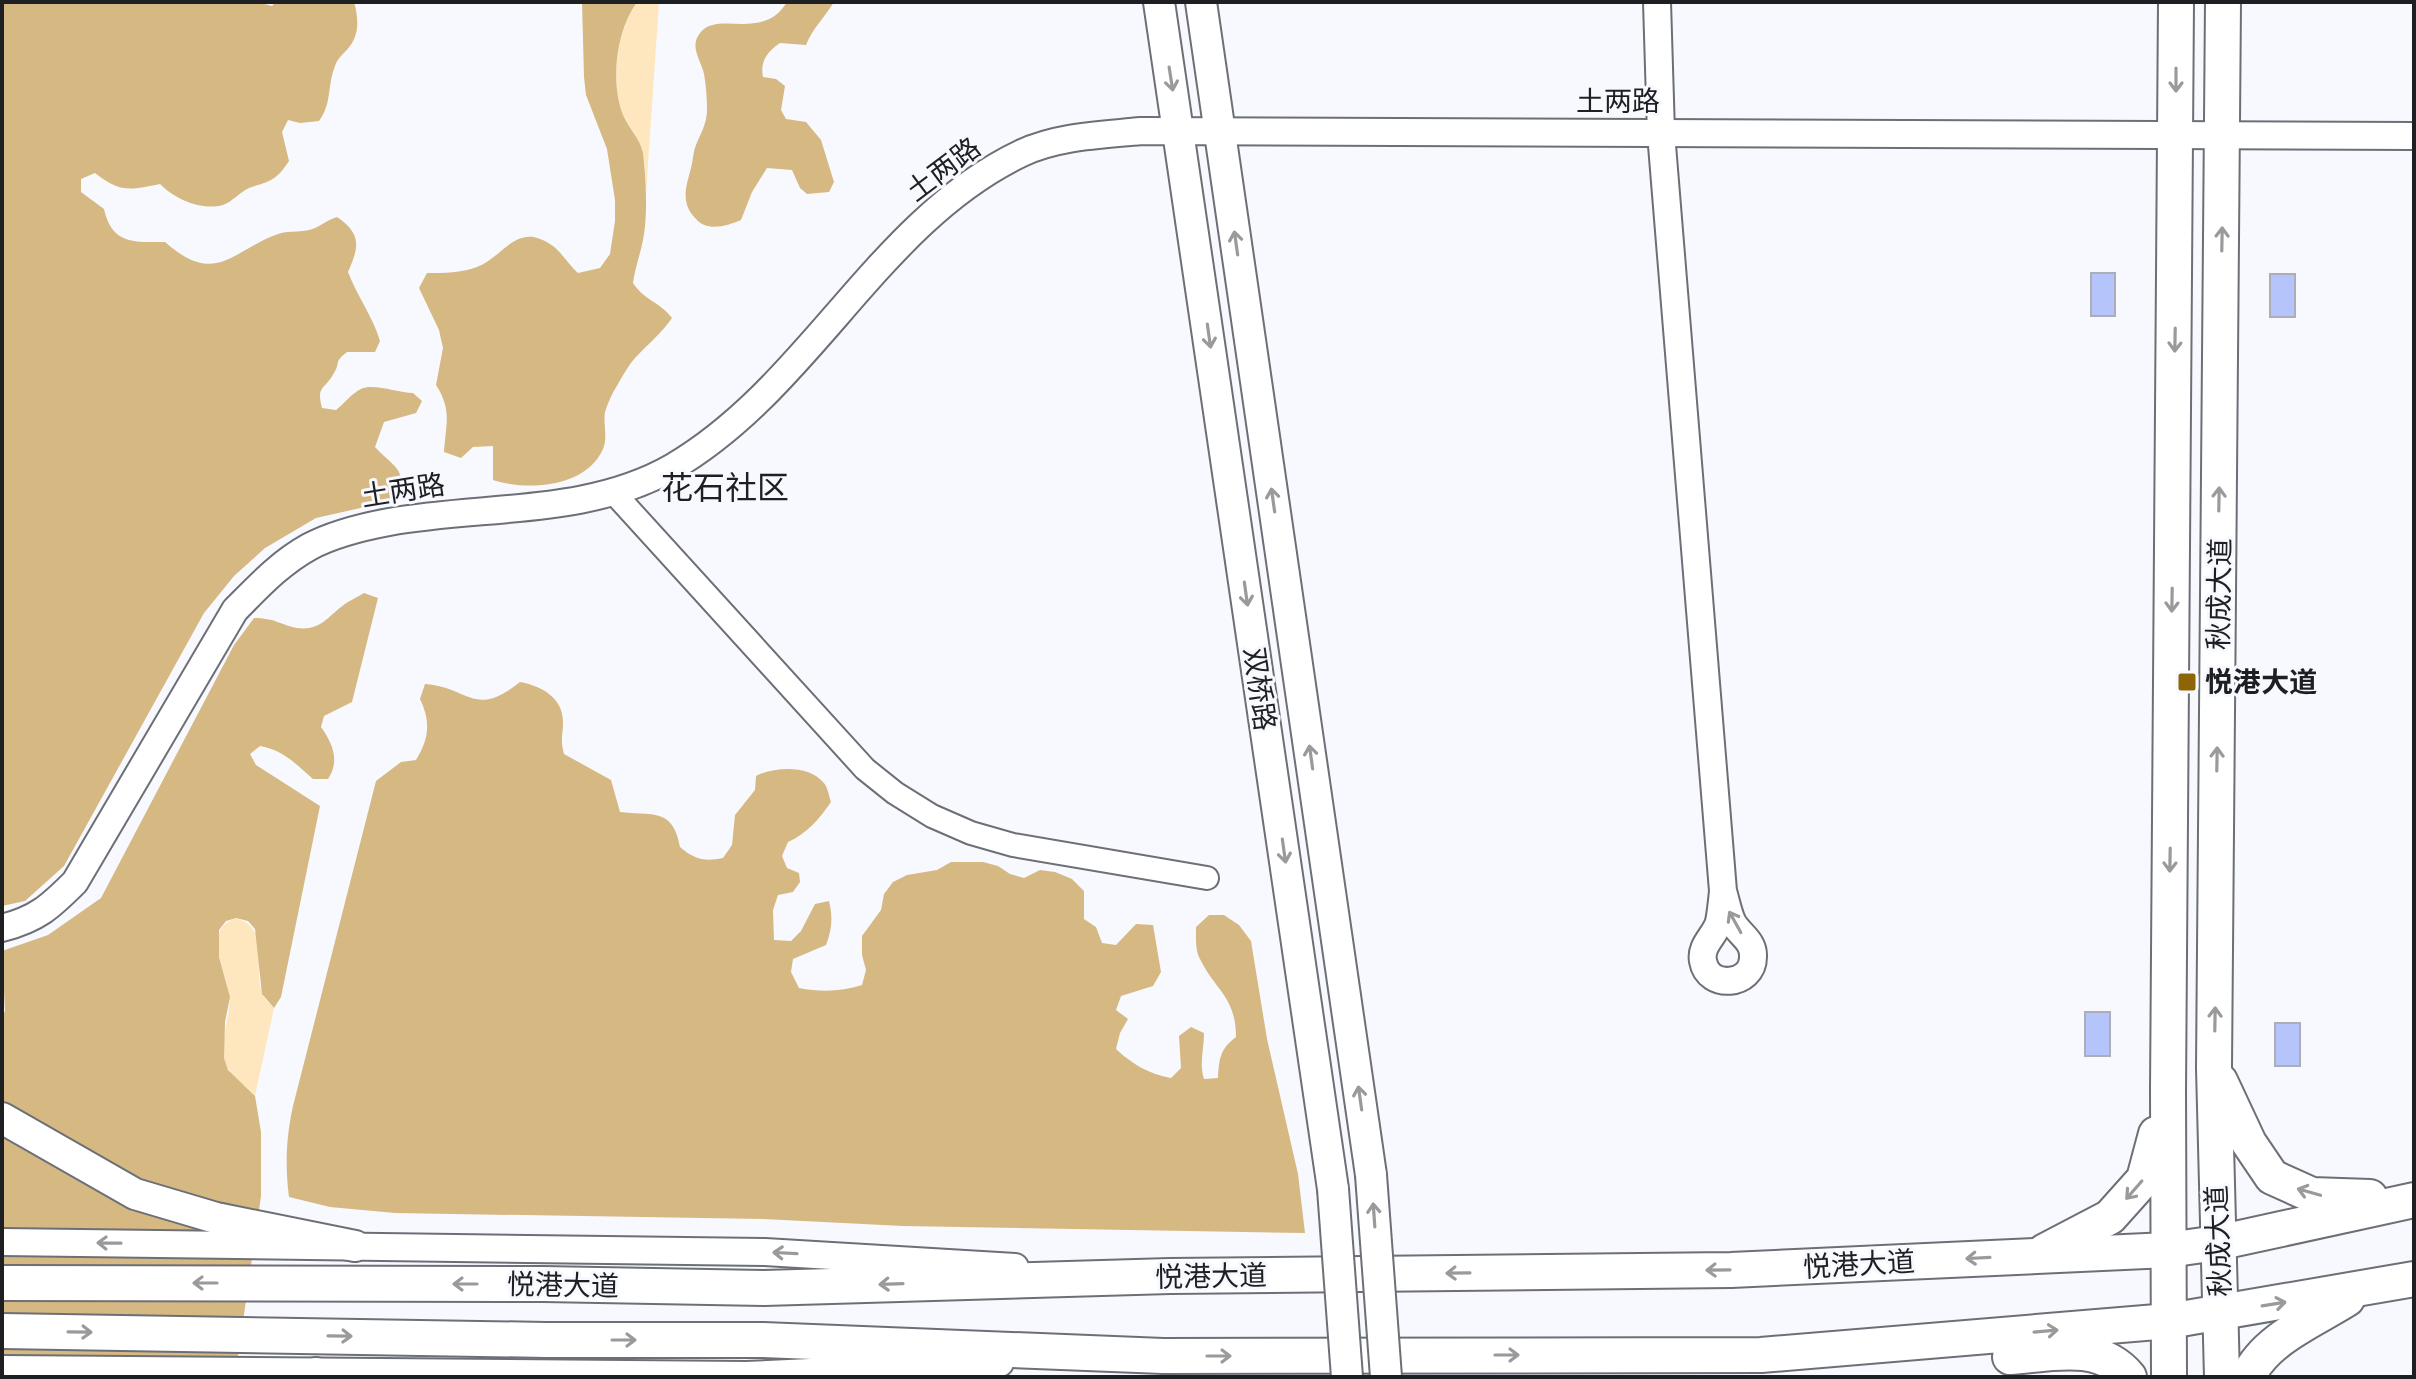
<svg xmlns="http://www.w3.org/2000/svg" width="2416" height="1379" font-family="Overpass,'Noto Sans SC',sans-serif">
<rect width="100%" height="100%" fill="#f7f9fe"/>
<!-- green -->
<g fill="#fee7bf">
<path d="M637,2H659L646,194C645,180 646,164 642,150C639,137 630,129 624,117C609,85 617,30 637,2Z"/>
<path d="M236,918C272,929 252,965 262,993C264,998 270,1004 274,1008L255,1096C245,1083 227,1076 224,1058C220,1036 232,1013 229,995C226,970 201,930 236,918Z"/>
</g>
<!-- forest -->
<g fill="#d6b883">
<path d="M2,2H257L272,6L276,2H354C358,16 360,33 350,46C345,53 338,57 335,66C327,86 332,104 319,121L300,123L288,120L282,132L289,161C276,181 270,181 249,188C240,192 232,202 223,205C201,211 175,199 160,184C130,190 120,193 95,173L81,179V192L104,209C112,245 134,242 165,242C216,287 231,251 278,234C290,230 305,233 315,228C324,224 327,220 337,217C362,234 359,247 348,272C357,296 373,317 380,341L375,352H347C333,363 341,362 334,373C325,390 316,385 322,408L336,410C344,404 352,393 361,389C373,383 398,393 413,393L422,401L416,413L384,422L375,447C391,465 408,469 399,496L387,502L316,518L265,548L234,576L204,613L64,866L25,901L2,906Z"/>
<path d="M582,2H637C616,31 610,82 623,115C629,129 640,138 643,153C646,178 648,216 643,240C640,255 635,268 633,283C645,301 659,301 672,318C661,334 648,344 635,358C627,367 621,379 615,389C611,396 607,405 605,412C603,424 608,437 603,449C586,488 527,491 493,480V446L473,447L461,458L444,452C446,423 452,410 436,385L443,348L439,330L419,288L427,273C444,273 461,273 477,267C505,256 517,220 553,246C561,252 569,265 578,273L600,268L610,254L615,221V200L607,149L586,95L584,77Z"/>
<path d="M787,2H834C825,17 812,29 806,45L780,43C767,52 760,61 763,77L776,79L785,86L781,110L786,119L806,122L821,140L834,182L829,192L807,194L800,188L792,170L767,168L752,192L741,220C727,226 707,232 696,219C680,203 686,187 691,168C693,161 693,152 696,145C701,133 707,123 707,110C707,98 706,85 704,74C701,60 689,47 700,33C718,10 763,42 787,2Z"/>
<path d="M364,593L378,598L352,702L324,716L321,727C333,744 340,761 328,779H313C296,764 283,750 260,746L250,754L256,765L320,806L281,997L274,1008L262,994L255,929L248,921L236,918L226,921L219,930V957L230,997L225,1022L224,1058L228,1070L255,1096L261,1132V1196L235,1377H2V1018L5,1011L2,951L48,935L101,898L234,645L254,618C275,618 281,625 297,628C319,631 327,618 341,607C348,601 356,598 364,593Z"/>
<path d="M520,682C541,686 563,697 563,722C563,736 560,739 564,754L611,780L620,812C652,816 673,807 680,847C694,859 704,862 723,858L732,845L735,815L755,790L756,776C775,766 810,765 824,783C828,788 829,796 831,802C819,819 808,833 788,842L782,856L787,868L799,873L800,882L793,892L778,895L773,910L774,940L791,941L801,931L815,904L829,901C833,918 832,929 826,945L793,959L791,972L799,988C820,992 841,992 862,985L866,970L862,955V936L881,910L884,894L893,882L907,875L937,870L951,862H983L998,866L1010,874L1024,878L1040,870L1055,872L1072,879L1084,891V919L1096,927L1102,943L1116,945L1136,924L1153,925L1161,972L1153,986L1121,996L1116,1010L1128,1019L1120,1033L1116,1049C1132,1064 1149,1074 1171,1078L1181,1068L1179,1036L1191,1027L1204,1033C1204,1050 1199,1063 1204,1079L1218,1078C1219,1059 1220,1049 1236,1037C1236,997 1215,990 1200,959C1195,950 1196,937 1196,927L1209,915H1224L1239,925L1251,941L1267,1039L1298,1174L1305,1233L903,1226L763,1219L395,1213L330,1207L289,1197C285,1166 286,1138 293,1106L376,781L401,762L416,760C429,739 431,722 420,699L425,684C469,687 474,719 520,682Z"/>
</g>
<!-- building -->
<g fill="#b5c5fb" stroke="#abaeb6" stroke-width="2">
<rect x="2091" y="273" width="24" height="43"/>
<rect x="2270" y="274" width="25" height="43"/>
<rect x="2085" y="1012" width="25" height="44"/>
<rect x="2275" y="1023" width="25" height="43"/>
</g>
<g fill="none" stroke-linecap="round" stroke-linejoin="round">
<!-- minor casing -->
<g stroke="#6c6f76" stroke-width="26">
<polyline id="minor" points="614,493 865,769 895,793 932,816 971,833 1013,845 1207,878"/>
</g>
<!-- tertiary casing -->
<g stroke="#6c6f76" stroke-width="30">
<g id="tertiary">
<path d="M1657,2L1661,133L1723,891C1726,901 1728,912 1732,921C1738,934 1754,940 1753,957C1753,986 1708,990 1703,961C1700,945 1715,936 1719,922C1721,912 1722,901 1723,891"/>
<path d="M2,928C37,919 50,907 75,882L235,610C258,587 280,563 309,547C333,534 362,527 389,522C483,505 588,516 673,467C811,386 878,221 1022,153C1058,136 1102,135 1141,131L2414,136"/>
<polyline points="2,1242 765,1252 1015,1267"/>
<polyline points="2,1369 746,1375 1000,1363"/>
</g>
</g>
<!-- secondary casing -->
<g stroke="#6c6f76" stroke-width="34">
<g id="secondary">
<polyline points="1159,2 1333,1189"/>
<polyline points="1201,2 1371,1175"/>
<polyline points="2,1118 135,1194 216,1218 355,1246"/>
<polyline points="303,1377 316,1373"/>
</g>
</g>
<!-- primary casing -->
<g stroke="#6c6f76" stroke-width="38">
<g id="primary">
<polyline points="2220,1081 2249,1143 2272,1177 2312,1195 2370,1197"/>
<polyline points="2045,1251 2110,1217 2144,1179 2156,1134"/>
<polyline points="2,1283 543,1284 764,1288 1170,1276 1731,1270 2168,1250 2217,1243 2414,1200"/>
<polyline points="2,1331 546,1340 763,1340 1163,1356 1761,1355 2169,1321 2414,1279"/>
<path d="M2010,1357C2051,1354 2100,1341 2129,1377"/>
<polyline points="2169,1377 2168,1091 2176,2"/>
<polyline points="2222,1377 2214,1068 2223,2"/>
<path d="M2248,1377C2265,1339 2314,1320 2347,1299"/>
</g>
</g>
<!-- minor -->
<use href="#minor" stroke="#fff" stroke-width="22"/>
<!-- tertiary -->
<use href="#tertiary" stroke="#fff" stroke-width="26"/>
<!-- secondary -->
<use href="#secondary" stroke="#fff" stroke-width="30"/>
<!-- primary -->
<use href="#primary" stroke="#fff" stroke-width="34"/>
<!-- secondary-bridge casing -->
<g stroke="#6c6f76" stroke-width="34" stroke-linecap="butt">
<g id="secondary-bridge">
<polyline points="1371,1175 1386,1377"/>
<polyline points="1333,1189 1347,1377"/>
</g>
</g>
<!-- secondary-bridge -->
<use href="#secondary-bridge" stroke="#fff" stroke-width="30"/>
</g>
<!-- one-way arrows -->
<defs><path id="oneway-shaft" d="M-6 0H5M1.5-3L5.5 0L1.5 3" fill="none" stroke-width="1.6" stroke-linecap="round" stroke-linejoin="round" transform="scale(2)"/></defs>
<g stroke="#9a9a9c">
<use href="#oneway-shaft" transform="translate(1171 79) rotate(81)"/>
<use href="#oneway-shaft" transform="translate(2176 80) rotate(90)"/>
<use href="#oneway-shaft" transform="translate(2222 239) rotate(-89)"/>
<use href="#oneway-shaft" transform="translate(1236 243) rotate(-98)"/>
<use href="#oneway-shaft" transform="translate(1209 336) rotate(82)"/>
<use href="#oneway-shaft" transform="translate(2175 340) rotate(91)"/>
<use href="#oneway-shaft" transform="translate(2219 499) rotate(-89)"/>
<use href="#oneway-shaft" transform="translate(1273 500) rotate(-98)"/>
<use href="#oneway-shaft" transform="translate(1246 594) rotate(82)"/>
<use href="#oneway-shaft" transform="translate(2172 600) rotate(91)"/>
<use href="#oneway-shaft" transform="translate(1311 757) rotate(-98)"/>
<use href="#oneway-shaft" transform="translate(2217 759) rotate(-89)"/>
<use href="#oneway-shaft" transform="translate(1284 851) rotate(82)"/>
<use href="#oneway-shaft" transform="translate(2170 860) rotate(91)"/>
<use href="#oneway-shaft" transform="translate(1735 922) rotate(-119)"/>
<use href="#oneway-shaft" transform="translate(2215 1019) rotate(-89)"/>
<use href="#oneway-shaft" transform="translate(1360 1098) rotate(-98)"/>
<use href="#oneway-shaft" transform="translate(2134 1190) rotate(131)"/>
<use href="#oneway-shaft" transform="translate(2309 1192) rotate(-164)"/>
<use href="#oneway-shaft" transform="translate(1374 1215) rotate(-94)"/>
<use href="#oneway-shaft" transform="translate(109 1243) rotate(-179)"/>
<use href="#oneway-shaft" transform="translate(785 1253) rotate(-177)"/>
<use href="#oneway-shaft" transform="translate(1978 1258) rotate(177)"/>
<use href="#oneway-shaft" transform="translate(1718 1270) rotate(179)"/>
<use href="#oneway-shaft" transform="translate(1458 1273) rotate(179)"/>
<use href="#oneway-shaft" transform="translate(205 1283) rotate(-180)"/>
<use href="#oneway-shaft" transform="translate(465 1284) rotate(-180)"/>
<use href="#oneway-shaft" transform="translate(891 1284) rotate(178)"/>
<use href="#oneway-shaft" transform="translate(2274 1304) rotate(-9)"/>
<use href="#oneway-shaft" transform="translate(2046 1331) rotate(-5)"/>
<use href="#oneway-shaft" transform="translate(80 1332) rotate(1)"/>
<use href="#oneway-shaft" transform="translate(340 1336) rotate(1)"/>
<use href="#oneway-shaft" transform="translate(624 1340)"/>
<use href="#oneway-shaft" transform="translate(1507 1355)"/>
<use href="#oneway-shaft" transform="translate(1219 1356)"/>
</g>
<!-- markers -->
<rect fill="#8c6507" stroke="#f7f9fe" stroke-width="3" x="2177" y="672" width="20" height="20" rx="4"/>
<g text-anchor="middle" stroke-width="6" stroke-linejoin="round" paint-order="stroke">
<!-- street labels -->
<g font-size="28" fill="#1e1f22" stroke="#f7f9fe">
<text x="1618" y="111">土两路</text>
<text transform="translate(943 169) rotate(-37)" y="10">土两路</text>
<text transform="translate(403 490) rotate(-9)" y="10">土两路</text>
<text transform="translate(2219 594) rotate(-89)" y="10">秋成大道</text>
<text transform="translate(1260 689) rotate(82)" y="10">双桥路</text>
<text transform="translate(2218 1241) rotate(-92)" y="10">秋成大道</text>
<text transform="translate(1859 1264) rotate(-3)" y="10">悦港大道</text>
<text transform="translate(1211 1276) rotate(-1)" y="10">悦港大道</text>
<text transform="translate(563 1285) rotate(1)" y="10">悦港大道</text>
</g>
<!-- poi labels -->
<g font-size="28" font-weight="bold" fill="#1e1f22" stroke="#f7f9fe" text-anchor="start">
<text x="2205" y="692">悦港大道</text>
</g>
<!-- quarter labels -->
<g font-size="32" fill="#1e1f22" stroke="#f7f9fe">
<text x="725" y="499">花石社区</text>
</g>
</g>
<!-- border -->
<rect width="2416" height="1379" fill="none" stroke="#1e1f22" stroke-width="8"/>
</svg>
